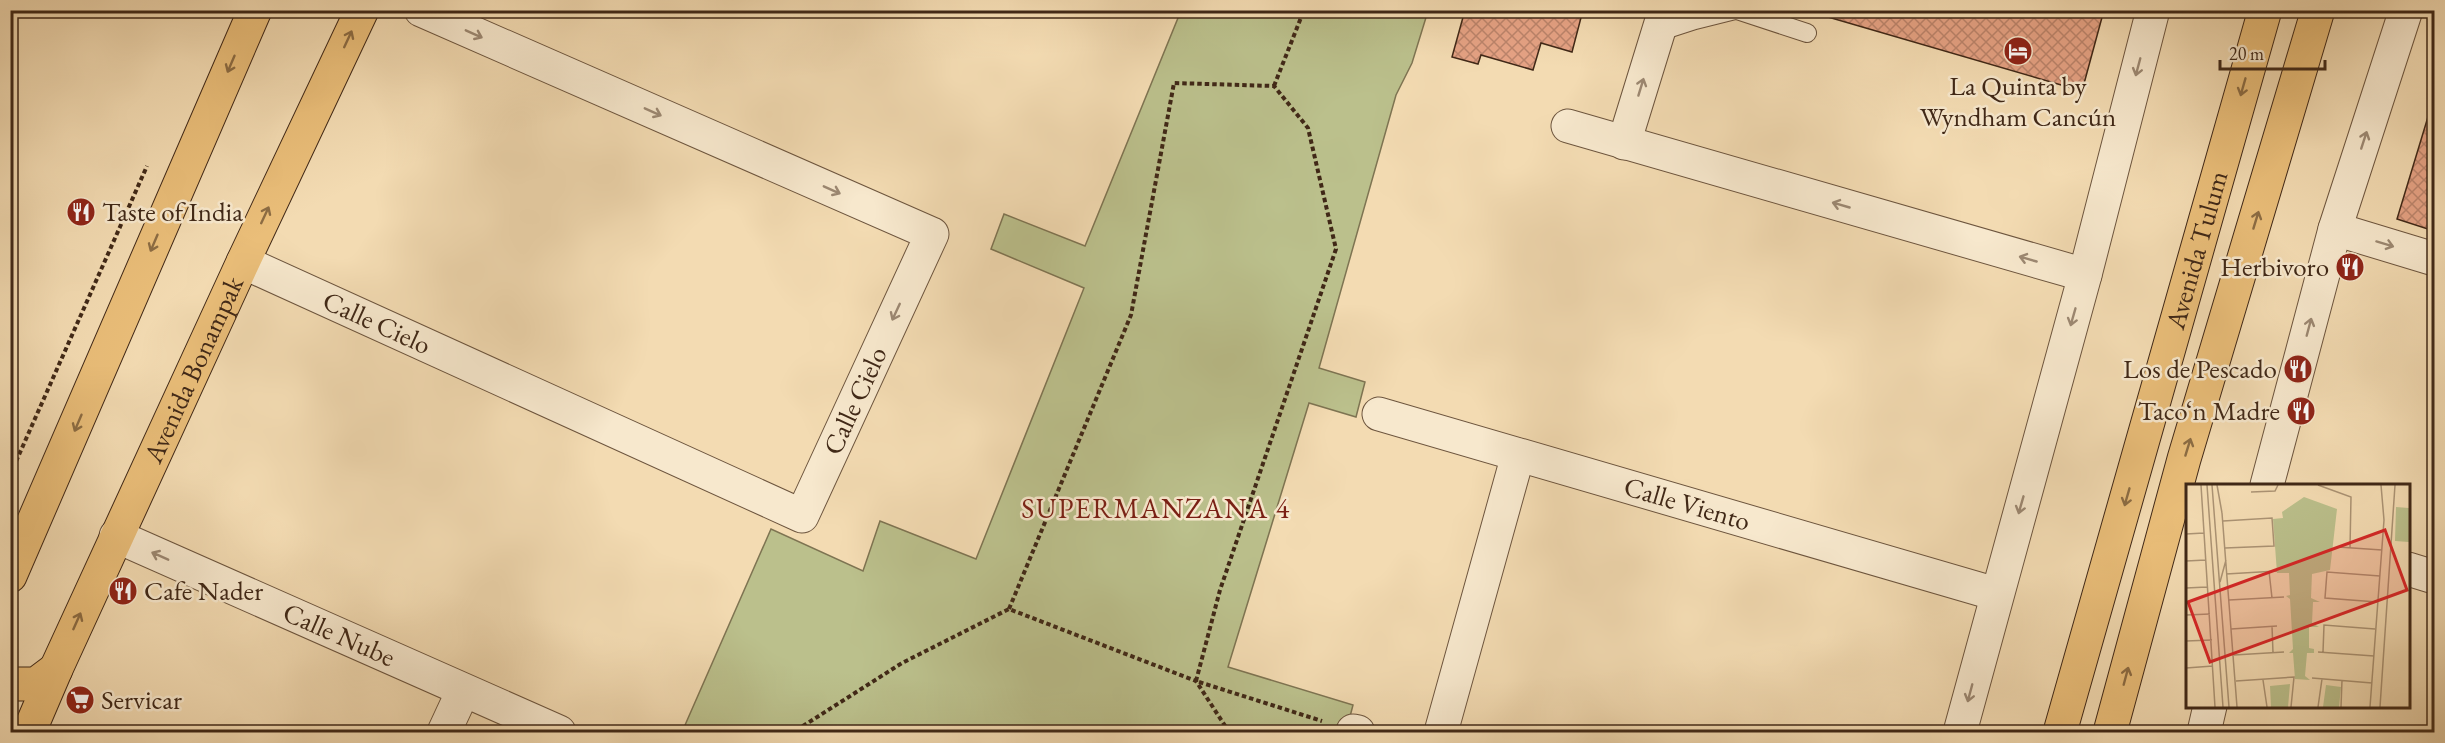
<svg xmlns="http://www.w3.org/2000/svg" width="2445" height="743" font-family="'EB Garamond',serif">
<defs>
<pattern id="building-cross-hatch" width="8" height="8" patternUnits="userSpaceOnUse" patternTransform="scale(1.5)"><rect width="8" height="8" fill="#e5a284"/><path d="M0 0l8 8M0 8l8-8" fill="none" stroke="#bb846b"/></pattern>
</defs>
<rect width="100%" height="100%" fill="#f3dbb2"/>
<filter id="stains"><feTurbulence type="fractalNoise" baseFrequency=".00333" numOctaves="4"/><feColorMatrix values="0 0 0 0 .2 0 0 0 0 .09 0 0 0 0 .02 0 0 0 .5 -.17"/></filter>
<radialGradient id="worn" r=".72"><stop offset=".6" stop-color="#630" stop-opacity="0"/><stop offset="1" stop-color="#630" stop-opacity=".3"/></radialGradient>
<!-- park -->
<polygon fill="#bbc08c" stroke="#7e7452" stroke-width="1.5" points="1176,11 1428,11 1412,63 1396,95 1319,368 1365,382 1356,417 1309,403 1228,667 1353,705 1346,732 682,732 771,529 863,571 880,521 976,559 1084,288 991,249 1004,214 1085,246 1180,13"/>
<!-- building -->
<g fill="url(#building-cross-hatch)" stroke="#402817" stroke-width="1.5">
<polygon points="1465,10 1583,10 1572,52 1541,43 1533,70 1481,55 1478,64 1452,57"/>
<polygon points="1804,10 2104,10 2082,91"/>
<polygon points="2434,97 2434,231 2397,219"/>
</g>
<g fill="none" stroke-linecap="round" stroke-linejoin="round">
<!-- service casing -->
<g stroke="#6d553e" stroke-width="20">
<g id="service">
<polyline points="1737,10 1807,33"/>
<polyline points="1658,32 1695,20 1735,10"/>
</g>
</g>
<!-- minor casing -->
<g stroke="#6d553e" stroke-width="35">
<g id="minor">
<polyline points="1568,126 2085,275"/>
<polyline points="1624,143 1665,10"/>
<polyline points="2335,229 2434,259"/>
<path id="s1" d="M243,262L802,516L932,234L421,10"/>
<path id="s2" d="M1379,414L1996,594"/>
<path id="s3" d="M116,536L559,732"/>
<polyline points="2408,569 2434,577"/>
<polyline points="1353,731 1358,732"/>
<polyline points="444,732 463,691"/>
<polyline points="1441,732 1518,455"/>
</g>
</g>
<!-- tertiary casing -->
<g stroke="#6d553e" stroke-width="35">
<g id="tertiary">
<polyline points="2267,485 2335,229 2406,10"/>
<polyline points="1960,732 2085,275 2153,10"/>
<polyline points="2204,732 2210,706"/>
</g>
</g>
<!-- primary casing -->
<g stroke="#402817" stroke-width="35">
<g id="primary">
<polyline points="10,576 255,10"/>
<polyline points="10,684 36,684 56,669"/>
<path id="s4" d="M29,732L56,669L243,262L362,10"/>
<path id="s5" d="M2060,732L2265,10"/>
<polyline points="2110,732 2184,459 2318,10"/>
</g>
</g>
<!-- path -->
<g stroke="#402817" stroke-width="4" stroke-dasharray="4.5 3" stroke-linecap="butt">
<polyline points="1274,86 1304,10"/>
<polyline points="10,475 147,166"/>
<polyline points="1009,609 1131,315 1174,83 1274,86 1308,128 1336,249 1220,590 1196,681 1322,721"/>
<polyline points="798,732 803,726 902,663 1009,609 1196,681 1229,732"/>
</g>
<!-- service -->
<use href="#service" stroke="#f7e8cd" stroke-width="18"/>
<!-- minor -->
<use href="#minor" stroke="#f7e8cd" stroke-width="33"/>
<!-- tertiary -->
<use href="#tertiary" stroke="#f7e8cd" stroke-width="33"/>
<!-- primary -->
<use href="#primary" stroke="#eabe79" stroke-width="33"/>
</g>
<!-- one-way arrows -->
<defs><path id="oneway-shaft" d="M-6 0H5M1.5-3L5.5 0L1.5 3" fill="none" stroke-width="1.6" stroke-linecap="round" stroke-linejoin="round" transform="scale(1.5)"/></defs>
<g stroke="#9c8872">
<use href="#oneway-shaft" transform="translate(474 34) rotate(24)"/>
<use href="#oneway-shaft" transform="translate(2138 67) rotate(105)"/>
<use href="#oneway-shaft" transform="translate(1641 87) rotate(-73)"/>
<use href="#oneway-shaft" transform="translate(653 112) rotate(24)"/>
<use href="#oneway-shaft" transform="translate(2364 140) rotate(-72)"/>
<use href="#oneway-shaft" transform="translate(832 190) rotate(24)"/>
<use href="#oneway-shaft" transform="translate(1841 205) rotate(-164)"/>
<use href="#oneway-shaft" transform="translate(2385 244) rotate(17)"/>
<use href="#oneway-shaft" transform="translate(2028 259) rotate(-164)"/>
<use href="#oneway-shaft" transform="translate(896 312) rotate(115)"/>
<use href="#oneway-shaft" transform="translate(2073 317) rotate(106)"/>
<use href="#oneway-shaft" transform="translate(2309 327) rotate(-75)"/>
<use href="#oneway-shaft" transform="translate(2021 505) rotate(106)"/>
<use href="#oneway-shaft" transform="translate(160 556) rotate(-156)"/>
<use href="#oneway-shaft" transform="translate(1970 693) rotate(105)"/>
</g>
<g stroke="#8c6c43">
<use href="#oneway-shaft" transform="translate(348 39) rotate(-65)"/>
<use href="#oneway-shaft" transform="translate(231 64) rotate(113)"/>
<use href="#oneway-shaft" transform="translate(2243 87) rotate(106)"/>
<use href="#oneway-shaft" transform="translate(265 215) rotate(-65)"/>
<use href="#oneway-shaft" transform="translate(2256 220) rotate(-73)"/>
<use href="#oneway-shaft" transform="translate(154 243) rotate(113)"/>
<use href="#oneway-shaft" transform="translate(78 423) rotate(113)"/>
<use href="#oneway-shaft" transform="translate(2188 447) rotate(-73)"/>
<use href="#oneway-shaft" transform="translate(2127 497) rotate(106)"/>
<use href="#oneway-shaft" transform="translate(77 621) rotate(-66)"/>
<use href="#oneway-shaft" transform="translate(2126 676) rotate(-75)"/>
</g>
<!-- icons -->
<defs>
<g id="hotel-disc" transform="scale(1.5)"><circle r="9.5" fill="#8f2418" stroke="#f7e8cd"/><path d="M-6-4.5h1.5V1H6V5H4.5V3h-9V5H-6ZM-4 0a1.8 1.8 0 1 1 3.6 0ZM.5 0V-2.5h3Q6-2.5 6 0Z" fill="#fff"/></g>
<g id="restaurant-disc" transform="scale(1.5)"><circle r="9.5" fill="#8f2418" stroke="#f7e8cd"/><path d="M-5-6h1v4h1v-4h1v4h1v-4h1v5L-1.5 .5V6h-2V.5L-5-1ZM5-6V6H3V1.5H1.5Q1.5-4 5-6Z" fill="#fff"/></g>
<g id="supermarket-disc" transform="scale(1.5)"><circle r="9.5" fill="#8f2418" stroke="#f7e8cd"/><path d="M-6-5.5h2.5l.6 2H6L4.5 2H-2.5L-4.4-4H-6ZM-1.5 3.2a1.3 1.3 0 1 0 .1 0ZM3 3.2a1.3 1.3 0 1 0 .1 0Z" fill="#fff"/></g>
</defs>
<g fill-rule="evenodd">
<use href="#hotel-disc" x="2018" y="51"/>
<use href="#restaurant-disc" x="81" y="212"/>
<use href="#restaurant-disc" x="2350" y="267"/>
<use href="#restaurant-disc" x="2298" y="369"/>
<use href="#restaurant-disc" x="2301" y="411"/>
<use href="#restaurant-disc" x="123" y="591"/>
<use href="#supermarket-disc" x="80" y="700"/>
</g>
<g text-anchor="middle" stroke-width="5" stroke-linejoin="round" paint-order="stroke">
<!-- poi labels -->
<g font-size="27" fill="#402817" stroke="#f7e8cd" text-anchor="start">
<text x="2018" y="95" text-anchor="middle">La Quinta by<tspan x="2018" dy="31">Wyndham Cancún</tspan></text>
<text x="102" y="221">Taste of India</text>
<text x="2329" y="276" text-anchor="end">Herbivoro</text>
<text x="2277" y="378" text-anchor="end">Los de Pescado</text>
<text x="2280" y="420" text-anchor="end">Taco‘n Madre</text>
<text x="144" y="600">Cafe Nader</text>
<text x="101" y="709">Servicar</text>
</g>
<!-- street labels -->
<g font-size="27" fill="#402817" stroke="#f7e8cd">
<text dy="9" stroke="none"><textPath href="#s5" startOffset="501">Avenida Tulum</textPath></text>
<text dy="9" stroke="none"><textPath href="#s1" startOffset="147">Calle Cielo</textPath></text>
<text dy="9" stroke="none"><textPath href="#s4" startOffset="398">Avenida Bonampak</textPath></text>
<text dy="9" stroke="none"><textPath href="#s1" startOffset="741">Calle Cielo</textPath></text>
<text dy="9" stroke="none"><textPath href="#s2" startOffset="321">Calle Viento</textPath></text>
<text dy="9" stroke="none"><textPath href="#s3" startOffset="244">Calle Nube</textPath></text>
</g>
<!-- neighbourhood labels -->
<g font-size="28" letter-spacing="1.5" fill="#7a1f14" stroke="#f7e8cd">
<text x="1156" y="518">SUPERMANZANA 4</text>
</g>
</g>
<!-- overview -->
<g transform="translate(2186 484)">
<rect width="224" height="224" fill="#f3dbb2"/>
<path d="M210,23L223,24V58L209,57Z" fill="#bbc08c"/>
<path d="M118,13L151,25L144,86L126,90L125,114L134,118H127L126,139L133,143H123V164L128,165V169H121L119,192L124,196L109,195L107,169H103L107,165L104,115L100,112L104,111L103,89H91L87,35L97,34L96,28ZM104,200L102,223H85L84,202ZM140,201L155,203L153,223H137Z" fill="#bbc08c"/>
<path fill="none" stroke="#ab9374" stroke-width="1.5" d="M15,1L29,223M21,1L37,223M26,1L43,223M31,1L36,29M132,1L165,13L164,64M65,8L89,7L92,1M36,29L51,223M37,37L86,34L88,62L39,64M0,50L18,49M152,63L196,66M0,77L20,76M83,87L86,114M40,90L91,87M34,98L40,76M0,104L21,103M43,116L98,113M191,118L139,114L141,88L194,92M0,131L24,130M86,142L87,169M45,145L91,142M0,157L26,156M132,168L188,172M137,168L138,141L189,145M48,171L98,168M0,184L27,182M126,194L186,199M77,196L81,223M50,197L108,193L105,223M132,223L136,195M155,223L156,196M184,223L198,36L195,1M194,223L209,1"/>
<path fill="#d62828" fill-opacity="0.15" stroke="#d62828" stroke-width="3" d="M199,46L221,106L24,178L2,118Z"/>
<rect width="224" height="224" fill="none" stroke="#402817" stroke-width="3"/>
</g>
<!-- margin -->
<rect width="2445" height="743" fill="none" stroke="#f3dbb2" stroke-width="36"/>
<rect x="12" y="12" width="2421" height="719" fill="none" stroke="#402817" stroke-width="3"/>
<rect x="18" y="18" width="2409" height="707" fill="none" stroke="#402817" stroke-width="1.5"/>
<!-- scale -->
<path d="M2220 60v9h105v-9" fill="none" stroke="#402817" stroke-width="3"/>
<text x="2229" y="60" font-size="18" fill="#402817" stroke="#f7e8cd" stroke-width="4.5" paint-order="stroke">20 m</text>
<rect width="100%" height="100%" filter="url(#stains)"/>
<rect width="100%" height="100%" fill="url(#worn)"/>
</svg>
